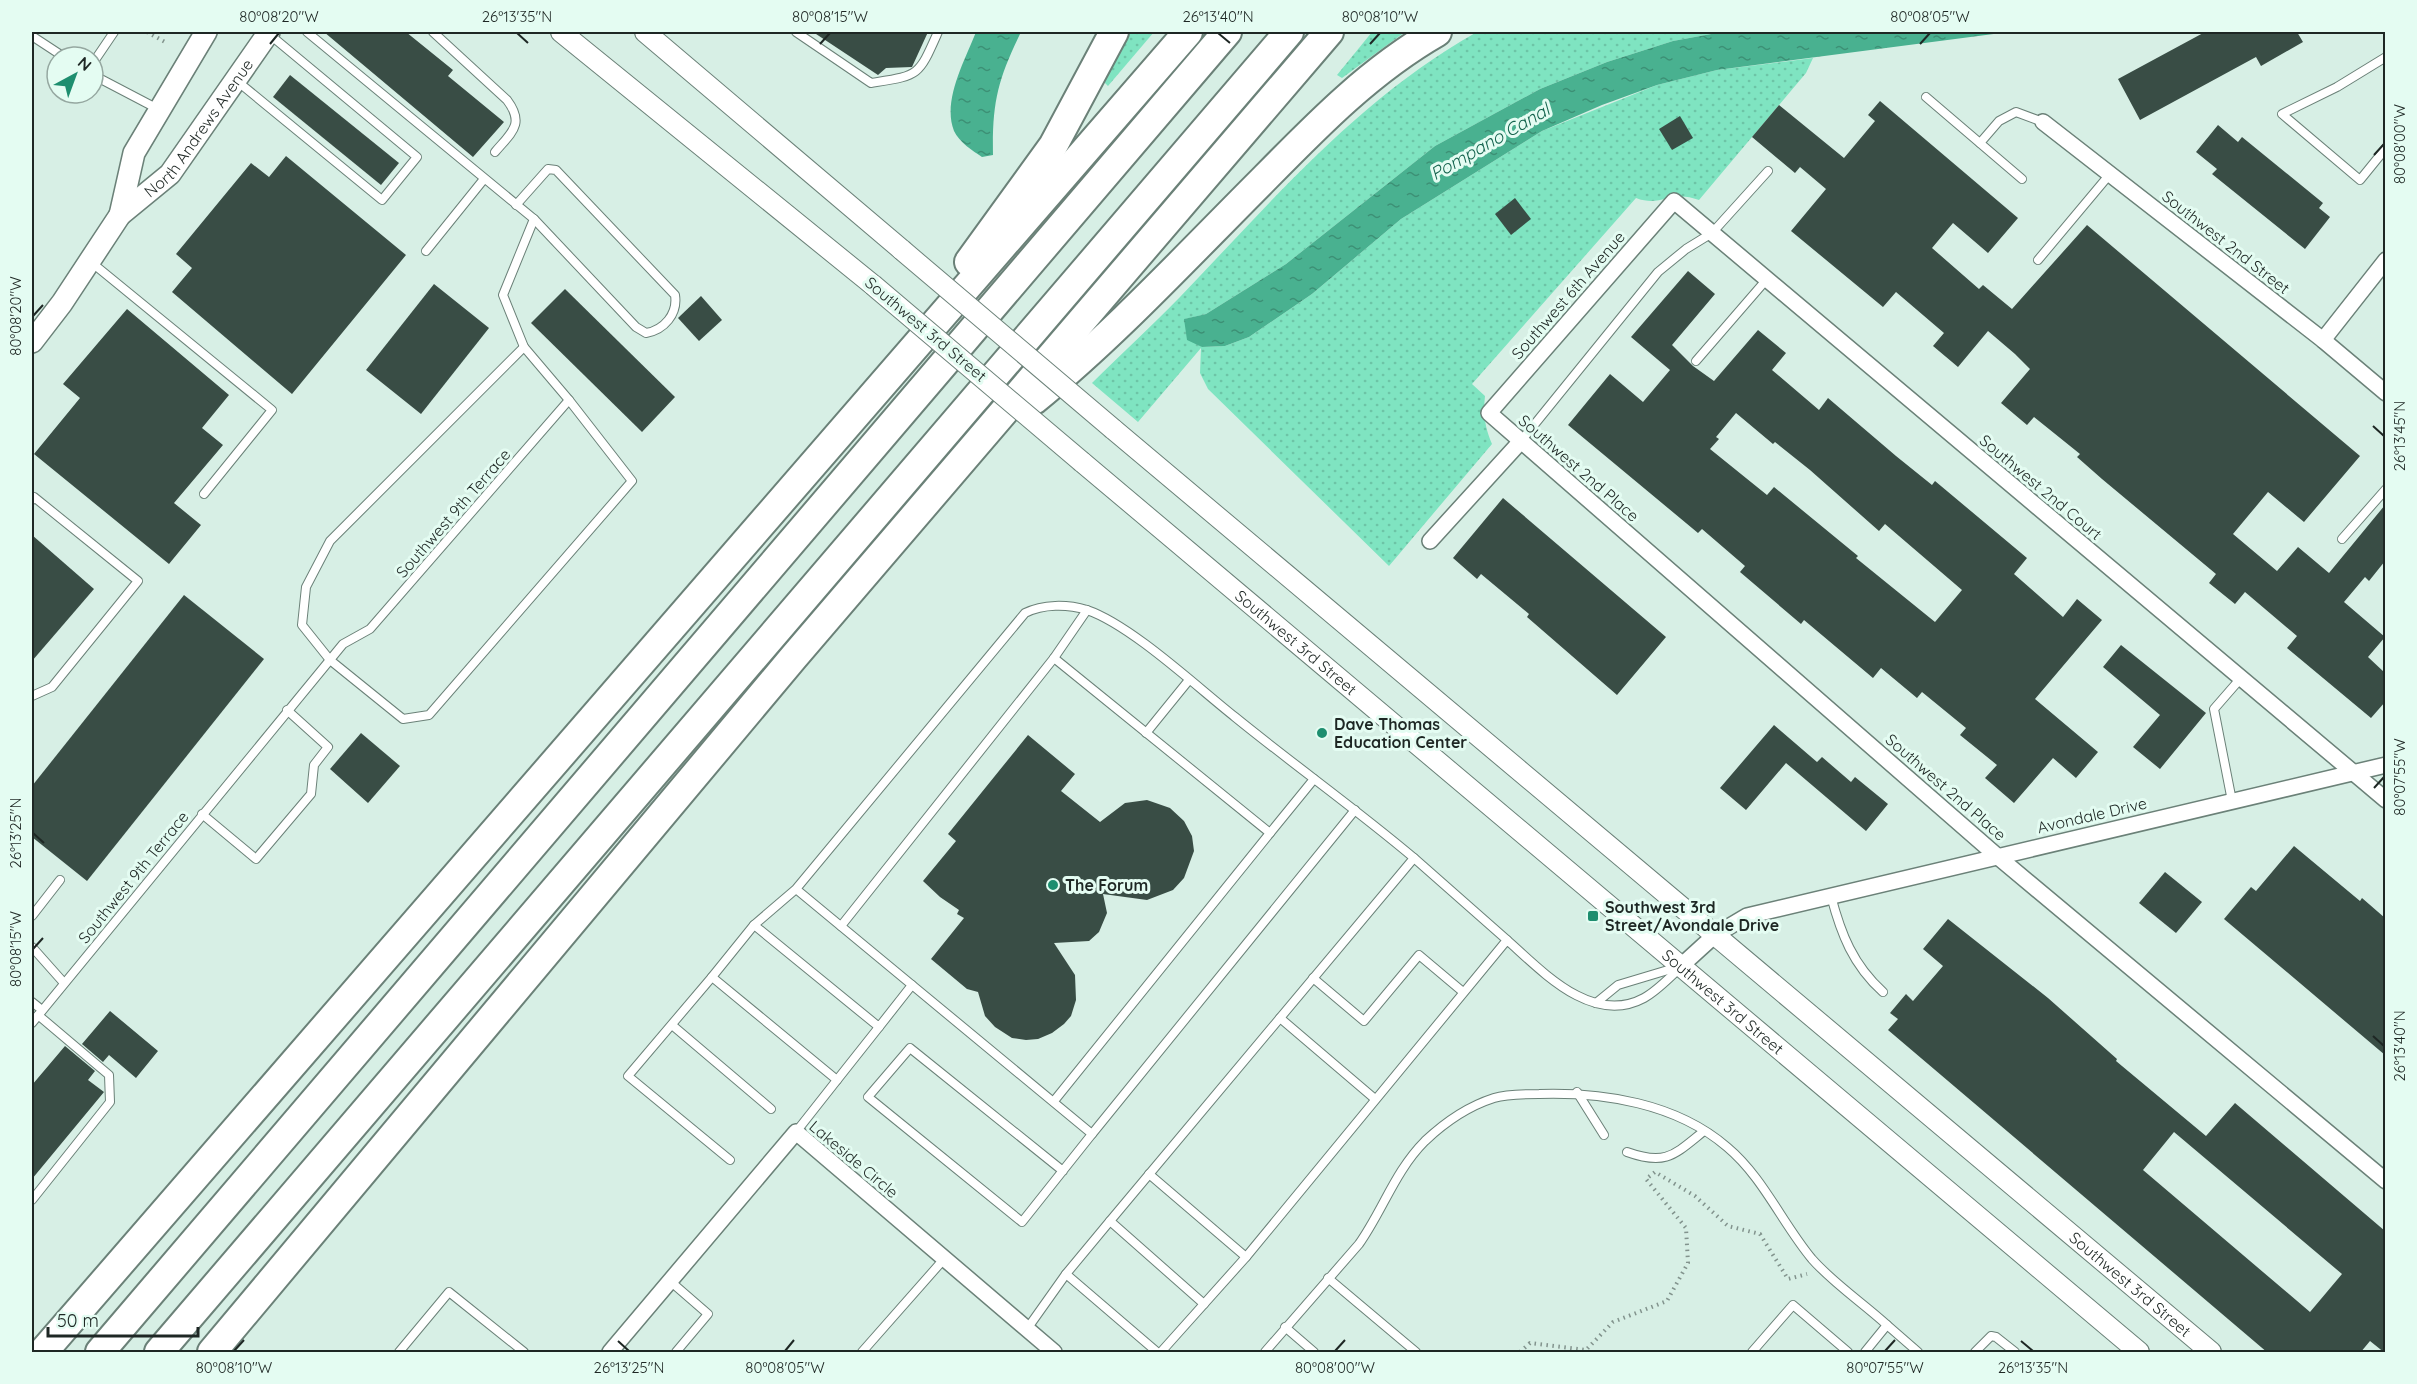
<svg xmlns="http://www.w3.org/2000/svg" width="2417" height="1384" font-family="Quicksand,sans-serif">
<defs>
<pattern id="grass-dots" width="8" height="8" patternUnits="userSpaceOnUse" patternTransform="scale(1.5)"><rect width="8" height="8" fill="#7fe4c1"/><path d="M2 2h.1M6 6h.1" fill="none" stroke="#6dc4a6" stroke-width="1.8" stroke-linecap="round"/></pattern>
<pattern id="water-ripples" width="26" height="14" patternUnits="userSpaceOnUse" patternTransform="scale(1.5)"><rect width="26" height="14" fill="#49b190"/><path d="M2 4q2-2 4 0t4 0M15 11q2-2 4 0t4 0" fill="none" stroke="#3c9075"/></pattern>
</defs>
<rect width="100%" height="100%" fill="#d7efe5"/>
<!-- grass -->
<g fill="url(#grass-dots)">
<polygon points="1129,32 1154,32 1108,86 1104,82"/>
<polygon points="1372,32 1405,32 1342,78 1337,75"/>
<path d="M1477,32H1722L1673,41L1607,62L1540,89L1435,146L1286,264L1206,314L1185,319L1202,347L1225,346L1249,337L1312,294L1401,219L1542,131L1657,85L1717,70L1813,58L1806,73L1699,200C1670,189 1662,208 1636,198L1472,384L1485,396C1483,414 1485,428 1492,444L1389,566L1208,389L1200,373L1201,348L1138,422L1092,383C1121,354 1152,326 1180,297C1273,200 1359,98 1477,32Z"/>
</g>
<!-- water -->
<g fill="url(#water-ripples)">
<path d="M976,32H1021C998,79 992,102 993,155L982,157C973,151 959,142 954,131C942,101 965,60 976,32Z"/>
<polygon points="1722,32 2009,32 1717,70 1657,85 1602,105 1542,131 1401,219 1312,294 1249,337 1225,346 1202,347 1187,340 1184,319 1206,314 1286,264 1435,146 1540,89 1607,62 1673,41"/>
</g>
<!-- building -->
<g fill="#394d45" fill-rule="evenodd">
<polygon points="324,32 406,32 453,70 448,76 504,122 473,157"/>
<polygon points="813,32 928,32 912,67 886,68 878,75"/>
<polygon points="2205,32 2297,32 2303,42 2261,66 2256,57 2140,120 2118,79"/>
<polygon points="290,75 399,163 381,185 273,97"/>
<polygon points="1880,101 2018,218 1988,253 1953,223 1932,248 1979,289 1983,285 2012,309 2087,225 2360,456 2304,522 2268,492 2233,534 2277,571 2298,547 2329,573 2385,505 2385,561 2369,581 2365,577 2344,602 2385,637 2368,657 2385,673 2385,702 2371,718 2287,648 2297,636 2245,592 2235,604 2209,583 2216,574 2102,479 2077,457 2080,454 2034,417 2027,425 2001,403 2030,369 2015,354 1988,331 1958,367 1933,346 1944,333 1896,292 1883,307 1791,231 1826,189 1800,167 1795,173 1752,137 1779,105 1844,158 1875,121 1868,115"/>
<polygon points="1680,116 1693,138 1672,150 1659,129"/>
<polygon points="2218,125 2238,142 2242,137 2323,203 2319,208 2330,217 2305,249 2212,174 2217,169 2196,152"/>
<polygon points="286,156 406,255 292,394 172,292 192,268 176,254 251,163 269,177"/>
<polygon points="1515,198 1531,219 1511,235 1495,214"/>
<path d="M1688,271L1715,294L1672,345L1693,366L1714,381L1758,330L1786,353L1772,370L1819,410L1828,398L1896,456L1932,485L1935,481L2027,558L2014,574L2063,617L2077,599L2102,620L2035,699L2098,752L2076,778L2053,758L2014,803L1985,778L1997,765L1960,735L1966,728L1922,692L1917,698L1881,668L1873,678L1804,620L1801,624L1740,572L1745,566L1702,529L1698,533L1568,425L1610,374L1643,402L1670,370L1631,337ZM1736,413L1773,444L1775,442L1810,470L1879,531L1885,524L1962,590L1935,622L1856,558L1858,556L1774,487L1767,495L1710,449L1719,439L1716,437Z"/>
<polygon points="434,284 489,328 421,414 366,370"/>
<polygon points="565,289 675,397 642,432 531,323"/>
<polygon points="701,296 722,320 699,341 678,318"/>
<polygon points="127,309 229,395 202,428 223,445 174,503 201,525 169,564 34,454 80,398 63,384"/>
<polygon points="1503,498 1666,637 1617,695 1527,617 1529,614 1481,574 1477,579 1453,558"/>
<polygon points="32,535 94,589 32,661"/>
<polygon points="184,595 264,659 87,881 32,837 32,786"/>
<polygon points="2121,645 2206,713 2160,769 2133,747 2160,715 2103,667"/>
<polygon points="1774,725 1817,762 1822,757 1851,782 1855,777 1888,804 1866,831 1786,763 1746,810 1720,788"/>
<polygon points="361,733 400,766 368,803 330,769"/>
<polygon points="1028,735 1075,774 1061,791 1100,822 1125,803 1147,800 1170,808 1184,821 1192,836 1194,851 1184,878 1173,890 1147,900 1103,894 1107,913 1099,932 1089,941 1054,943 1075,975 1076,1000 1071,1016 1064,1024 1052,1033 1038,1039 1026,1040 1012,1038 995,1027 985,1016 978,992 967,989 931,959 964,918 957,914 959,910 940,897 923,881 956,841 948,834"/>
<polygon points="2294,846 2360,901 2362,898 2385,918 2385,1055 2224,919 2251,887 2256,891"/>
<polygon points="2165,872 2202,902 2176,933 2139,903"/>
<path d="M1948,919L2048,998L2117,1059L2116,1061L2206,1136L2235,1103L2385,1231V1353L2370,1341L2360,1353H2268L1888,1030L1898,1019L1890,1013L1906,994L1913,1001L1943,966L1923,949ZM2174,1132L2342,1274L2310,1312L2143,1170Z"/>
<polygon points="110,1011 158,1051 136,1078 109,1055 103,1062 82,1044"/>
<polygon points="65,1046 95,1071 88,1080 104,1092 32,1179 32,1085"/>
</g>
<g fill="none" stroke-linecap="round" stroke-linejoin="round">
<!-- service casing -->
<g stroke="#6b8178" stroke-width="10">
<g id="service">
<path d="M433,32L507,100C525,124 512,132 495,152"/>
<path d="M796,32L871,83C920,75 918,77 938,32"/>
<polyline points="32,36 64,57"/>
<polyline points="2386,57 2337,87 2282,114 2360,180 2386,148"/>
<polyline points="93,63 114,32"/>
<polyline points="93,75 158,109"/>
<polyline points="237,81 382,200 417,157 269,34"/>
<polyline points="1926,97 2022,179"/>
<polyline points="1980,143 1999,121 2016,112 2043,122"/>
<path d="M516,205L548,169L556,170L675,295C678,314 664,330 646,333L636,327L534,219"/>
<polyline points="426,251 484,179"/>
<polyline points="2038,260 2110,174"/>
<polyline points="91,262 272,410 204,494"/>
<polyline points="524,347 330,541 306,587 302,625 330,660 403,719 429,715 632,481 569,400"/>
<polyline points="1696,361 1767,279"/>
<polyline points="1521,441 1658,272 1686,249 1712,233 1768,171"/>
<polyline points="32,500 34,497 138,581 52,687 32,696"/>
<polyline points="2342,539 2386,489"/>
<polyline points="1054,658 1270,833 1314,779"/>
<polyline points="1146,733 1189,680"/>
<polyline points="2232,801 2214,709 2241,678"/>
<polyline points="202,814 256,859 311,794 314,765 328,747 287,710"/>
<path d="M796,889L912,985L879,1027L754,925L796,889L1025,613C1043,604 1067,604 1087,610C1131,625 1197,687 1235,717C1294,765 1356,809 1414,858"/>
<path d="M1831,896C1841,934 1853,965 1883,992"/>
<polyline points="32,916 60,880"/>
<polyline points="754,925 712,977 837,1080 879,1027"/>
<polyline points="841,926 1054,658 1087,610"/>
<polyline points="32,947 64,983"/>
<polyline points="712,977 628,1076 730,1160"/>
<polyline points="1313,978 1364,1021 1419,955 1463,992"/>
<polyline points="912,985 1092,1134 1022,1222 868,1097 910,1048 1063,1171"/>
<polyline points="32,1002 42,1010"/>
<polyline points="1596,1003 1618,985 1678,967"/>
<polyline points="1280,1018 1375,1099"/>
<polyline points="32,1023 343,644 370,629 569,400 524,347 503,295 534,219 307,32"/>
<polyline points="672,1025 771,1109"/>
<polyline points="1577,1092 1604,1135"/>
<polyline points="1054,1101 1270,833"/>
<polyline points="796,1132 837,1080"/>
<polyline points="1092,1134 1355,810"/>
<path d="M1627,1152C1666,1166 1674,1155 1704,1131"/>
<polyline points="1149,1174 1246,1257"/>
<polyline points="32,1200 110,1102 109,1075 38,1015"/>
<polyline points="1110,1221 1204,1304"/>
<polyline points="1066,1274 1157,1352"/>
<polyline points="1328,1278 1416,1352"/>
<polyline points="670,1281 708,1314 676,1352"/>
<polyline points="1285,1327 1314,1352"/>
<polyline points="1027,1329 1066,1274 1110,1221 1414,858 1507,940"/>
<polyline points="399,1352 449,1292 524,1352"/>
<polyline points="862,1352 944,1259"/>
<path d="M1161,1352L1246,1257L1507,940C1542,971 1592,1026 1644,998C1657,991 1669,978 1680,968"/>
<path d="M1265,1352L1359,1244C1383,1210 1395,1171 1425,1141C1444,1123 1469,1106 1494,1098C1507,1094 1525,1094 1539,1094C1603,1092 1676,1103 1727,1147C1763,1177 1782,1223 1812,1259C1833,1283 1863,1303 1887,1325"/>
<polyline points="1752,1352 1793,1305 1848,1352"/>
<polyline points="1865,1352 1887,1325 1918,1352"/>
<polyline points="1975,1352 1991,1336 1996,1337 2015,1352"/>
</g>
</g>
<!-- minor casing -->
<g stroke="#6b8178" stroke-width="18">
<g id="minor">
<polyline points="2043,122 2323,340 2386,393"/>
<polyline points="2323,340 2386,260"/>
<polyline points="1430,541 1521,441"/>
<polyline points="2386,800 1674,201 1489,413 1997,856 2386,1181"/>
<polyline points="1681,966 1715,935 1747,916 2386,765"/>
<polyline points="610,1352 796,1132 1054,1352"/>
</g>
</g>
<!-- tertiary casing -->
<g stroke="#6b8178" stroke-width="22">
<g id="tertiary">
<polyline points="561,32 873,285"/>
<polyline points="645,32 902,250"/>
<path id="s1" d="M1113,429L2211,1352"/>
<path id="s2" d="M1082,462L2139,1352"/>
</g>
</g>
<!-- secondary casing -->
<g stroke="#6b8178" stroke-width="24">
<g id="secondary">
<polyline points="120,215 134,153 206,32"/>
<path id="s3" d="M32,342L62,303L120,215L170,174L269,32"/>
</g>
</g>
<!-- motorway casing -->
<g stroke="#6b8178" stroke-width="32">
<g id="motorway">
<polyline points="969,262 1053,146 1114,32"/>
<path d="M1034,400C1115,334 1187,256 1261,182C1316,126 1369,71 1437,32"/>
<path d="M43,1352C423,911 809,475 1188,32"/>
<polyline points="100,1352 1227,32"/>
<polyline points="159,1352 1289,32"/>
<polyline points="212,1352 793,658 1329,32"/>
</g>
</g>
<!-- path -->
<g stroke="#82938d" stroke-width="4" stroke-dasharray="1.5 4.5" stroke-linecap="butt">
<polyline points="147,32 165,42"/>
<polyline points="1520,1352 1530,1343 1586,1350 1613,1322 1667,1301 1688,1263 1686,1228 1646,1179 1655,1172 1695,1196 1728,1226 1760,1234 1788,1279 1807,1274"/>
</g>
<!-- service -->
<use href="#service" stroke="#fff" stroke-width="8"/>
<!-- minor -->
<use href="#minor" stroke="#fff" stroke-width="15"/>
<!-- tertiary -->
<use href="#tertiary" stroke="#fff" stroke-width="20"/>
<!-- secondary -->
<use href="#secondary" stroke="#fff" stroke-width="21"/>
<!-- motorway -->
<use href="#motorway" stroke="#fff" stroke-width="28"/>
<!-- tertiary-bridge casing -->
<g stroke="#6b8178" stroke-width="22" stroke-linecap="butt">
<g id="tertiary-bridge">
<polyline points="902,250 1113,429"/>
<polyline points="873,285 1082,462"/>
</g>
</g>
<!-- tertiary-bridge -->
<use href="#tertiary-bridge" stroke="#fff" stroke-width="20"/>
</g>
<!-- ticks -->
<path fill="none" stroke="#1e2724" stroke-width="2" d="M517,33L528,43M1218,33L1230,43M270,44L279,33M820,44L830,33M1370,44L1380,33M1920,44L1930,33M2374,155L2384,144M33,316L43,305M2373,426L2384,436M2374,788L2384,777M33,833L44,843M33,949L43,938M2373,1036L2384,1046M618,1341L629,1351M2021,1341L2033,1351M234,1351L244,1340M785,1351L794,1340M1335,1351L1345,1340M1885,1351L1895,1340"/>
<!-- markers -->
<g fill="#1d8e6f" stroke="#e4fcf2" stroke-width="2">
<circle cx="1322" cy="733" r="6"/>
<circle cx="1053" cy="885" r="6"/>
<rect x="1587" y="910" width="12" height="12" rx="3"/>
</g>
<g text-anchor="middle" stroke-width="6" stroke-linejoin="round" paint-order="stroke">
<!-- street labels -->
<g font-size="16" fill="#1e2724" stroke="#e4fcf2">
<text dy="6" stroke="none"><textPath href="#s3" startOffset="273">North Andrews Avenue</textPath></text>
<text transform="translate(2226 242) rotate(38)" y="6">Southwest 2nd Street</text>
<text transform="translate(1568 295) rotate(-49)" y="6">Southwest 6th Avenue</text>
<text transform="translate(926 329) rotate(40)" y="6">Southwest 3rd Street</text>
<text transform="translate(1579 468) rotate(41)" y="6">Southwest 2nd Place</text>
<text transform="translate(2041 487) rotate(40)" y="6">Southwest 2nd Court</text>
<text transform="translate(453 513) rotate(-49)" y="6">Southwest 9th Terrace</text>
<text dy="6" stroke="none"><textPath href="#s2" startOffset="280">Southwest 3rd Street</textPath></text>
<text transform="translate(1946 787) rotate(41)" y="6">Southwest 2nd Place</text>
<text transform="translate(2092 815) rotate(-13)" y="6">Avondale Drive</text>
<text transform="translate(133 877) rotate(-51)" y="6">Southwest 9th Terrace</text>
<text dy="6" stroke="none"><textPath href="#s2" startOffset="838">Southwest 3rd Street</textPath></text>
<text transform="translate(854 1159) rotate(40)" y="6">Lakeside Circle</text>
<text dy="6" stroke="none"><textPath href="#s1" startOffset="1329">Southwest 3rd Street</textPath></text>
</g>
<!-- poi labels -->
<g font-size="16" font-weight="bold" fill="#1e2724" stroke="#e4fcf2" text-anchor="start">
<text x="1334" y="730">Dave Thomas<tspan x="1334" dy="18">Education Center</tspan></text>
<text x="1065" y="891">The Forum</text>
<text x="1605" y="913">Southwest 3rd<tspan x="1605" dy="18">Street/Avondale Drive</tspan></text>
</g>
<!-- water labels -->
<g font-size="18" font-style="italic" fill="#14644e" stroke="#e4fcf2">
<text transform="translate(1490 142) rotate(-30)" y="6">Pompano Canal</text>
</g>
</g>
<!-- border -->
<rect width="2417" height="1384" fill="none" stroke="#e4fcf2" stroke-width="66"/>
<!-- north arrow -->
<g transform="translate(75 75) rotate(41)"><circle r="28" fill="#e4fcf2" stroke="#95a7a0" stroke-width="1.5"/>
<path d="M0-4.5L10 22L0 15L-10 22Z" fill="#1d8e6f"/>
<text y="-9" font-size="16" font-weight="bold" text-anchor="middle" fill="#1e2724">N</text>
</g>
<!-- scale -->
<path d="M48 1327v9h150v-9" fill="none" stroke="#1e2724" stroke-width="3"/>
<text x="57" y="1327" font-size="18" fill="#1e2724" stroke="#e4fcf2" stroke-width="4.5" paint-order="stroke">50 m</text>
<rect x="33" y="33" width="2351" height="1318" fill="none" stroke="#1e2724" stroke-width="2"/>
<g font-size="15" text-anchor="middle" fill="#1e2724">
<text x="279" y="22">80°08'20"W</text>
<text x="517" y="22">26°13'35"N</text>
<text x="830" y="22">80°08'15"W</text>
<text x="1218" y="22">26°13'40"N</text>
<text x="1380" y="22">80°08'10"W</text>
<text x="1930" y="22">80°08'05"W</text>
<text transform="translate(2400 144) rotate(-90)" y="5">80°08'00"W</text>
<text transform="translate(16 316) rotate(-90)" y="5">80°08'20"W</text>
<text transform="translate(2400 436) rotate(-90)" y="5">26°13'45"N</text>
<text transform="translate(2400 777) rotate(-90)" y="5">80°07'55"W</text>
<text transform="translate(16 833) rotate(-90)" y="5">26°13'25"N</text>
<text transform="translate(16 949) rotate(-90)" y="5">80°08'15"W</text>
<text transform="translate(2400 1046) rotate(-90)" y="5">26°13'40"N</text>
<text x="234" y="1373">80°08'10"W</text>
<text x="629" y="1373">26°13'25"N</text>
<text x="785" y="1373">80°08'05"W</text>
<text x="1335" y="1373">80°08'00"W</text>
<text x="1885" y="1373">80°07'55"W</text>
<text x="2033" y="1373">26°13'35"N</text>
</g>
</svg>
